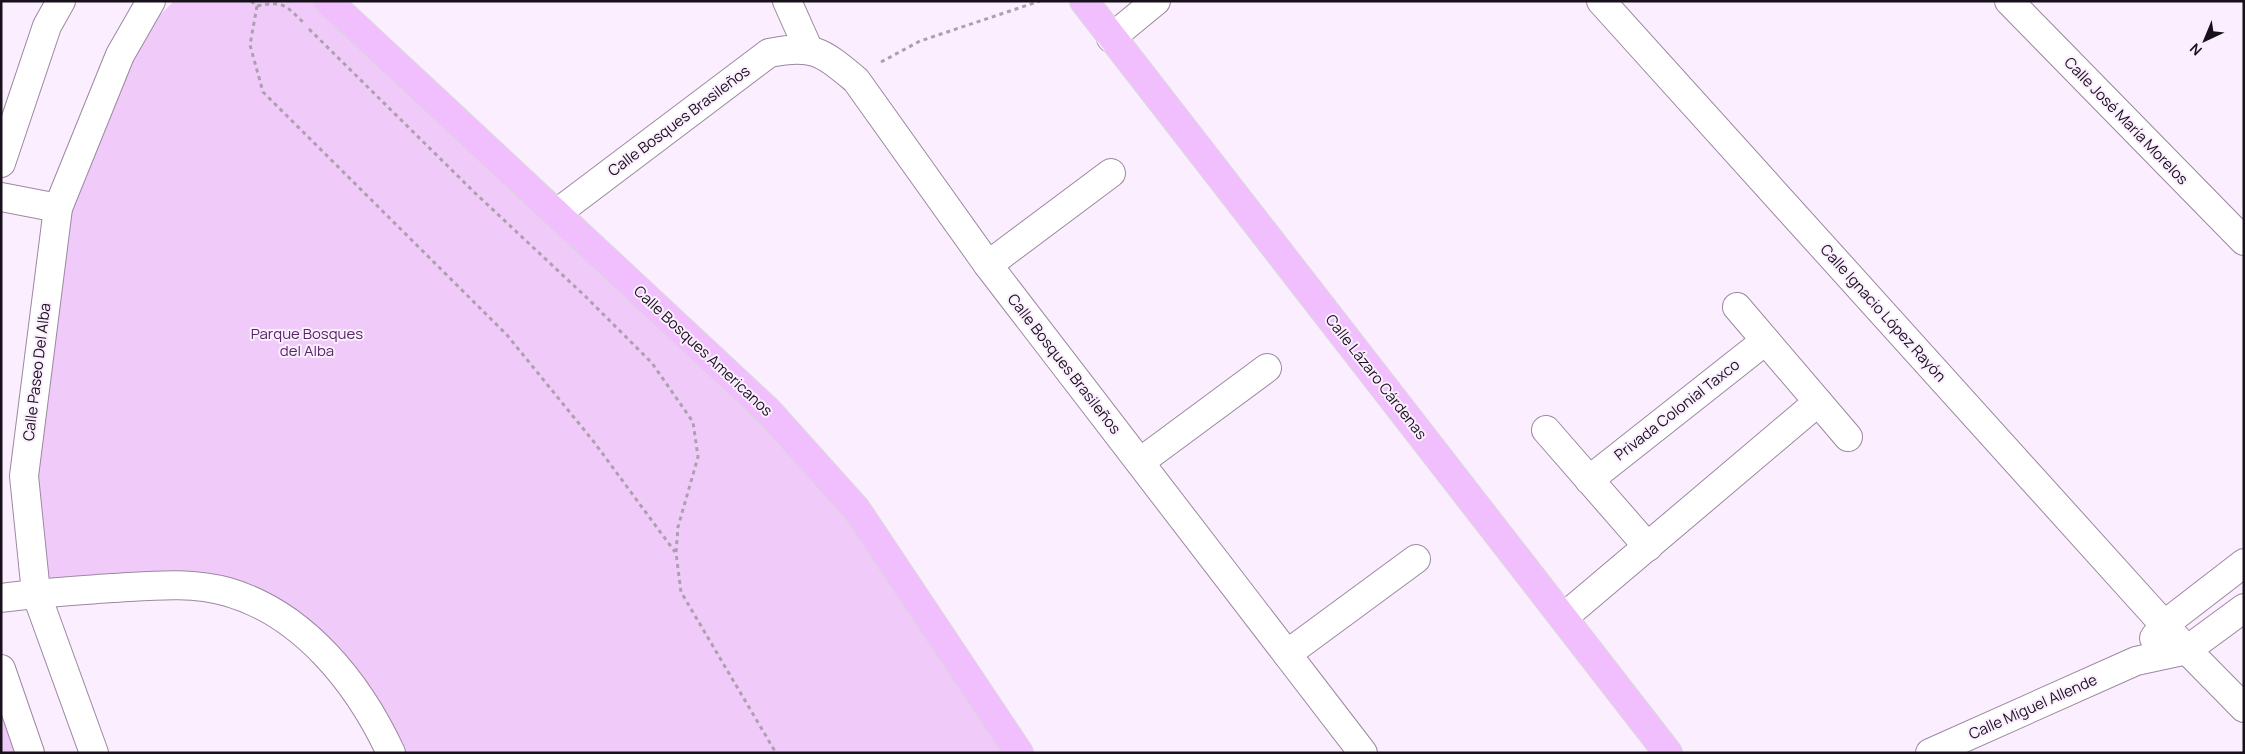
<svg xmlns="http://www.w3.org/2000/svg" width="2245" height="754" font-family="Manrope,sans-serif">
<rect width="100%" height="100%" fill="#fbeeff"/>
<!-- green -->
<g fill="#f0cbf9">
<polygon points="174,1 314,1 557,213 768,411 1019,753 391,753 338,665 228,592 36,593 24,476 58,208 120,55"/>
<polygon points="1,669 30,753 1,753"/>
</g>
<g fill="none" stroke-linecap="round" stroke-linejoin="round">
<!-- minor casing -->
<g stroke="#9c88a1" stroke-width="30">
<g id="minor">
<polyline points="787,1 808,48"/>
<polyline points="1601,1 2187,650 2244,708"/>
<polyline points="2009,1 2244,241"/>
<polyline points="1111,38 1156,1"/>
<polyline points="1,163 47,26 61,1"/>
<polyline points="1,197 58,208"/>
<path d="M557,213L769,53C814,44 822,52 856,80L988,265L1363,753"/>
<polyline points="988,265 1111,173"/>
<polyline points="1737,307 1848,437"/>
<polyline points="1546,430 1648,547"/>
<polyline points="1140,462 1267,368"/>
<polyline points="1589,480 1765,341"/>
<path d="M1,598C38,593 74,591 111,588C150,586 190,581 228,592C304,614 359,684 391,753"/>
<polyline points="1564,617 1818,402"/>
<polyline points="2154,638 2165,624 2244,563"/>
<polyline points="1287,654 1416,559"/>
<polyline points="1,669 30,753"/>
<polyline points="94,753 36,593 24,476 58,208 120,55 151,1"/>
<polyline points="1930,753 2136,661 2187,650 2244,608"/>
</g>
</g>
<!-- major casing -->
<g stroke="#dad9da" stroke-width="30">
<g id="major">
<polyline points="328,1 768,411 856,509 1019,753"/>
<polyline points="1084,1 1668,753"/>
</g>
</g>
<!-- path -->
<g stroke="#aca0af" stroke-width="3" stroke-dasharray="4 4" stroke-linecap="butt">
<path d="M251,1L257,6C284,0 286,6 305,24"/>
<polyline points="257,6 250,45 263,92 507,335 594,442 675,552"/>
<polyline points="309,29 474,192 585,296 652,363 693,422 698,457 678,527 676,553 681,592 776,753"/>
<polyline points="881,62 920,41 1040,1"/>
</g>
<!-- minor -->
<use href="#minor" stroke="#fff" stroke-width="28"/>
<!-- major -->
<use href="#major" stroke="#f1bffe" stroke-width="28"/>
</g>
<g text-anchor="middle" stroke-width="4" stroke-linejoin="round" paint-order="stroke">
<!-- street labels -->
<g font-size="15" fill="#18101a" stroke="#fbeeff">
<text transform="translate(679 121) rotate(-37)" y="5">Calle Bosques Brasileños</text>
<text transform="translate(2126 121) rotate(46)" y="5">Calle José María Morelos</text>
<text transform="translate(1883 313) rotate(48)" y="5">Calle Ignacio López Rayón</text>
<text transform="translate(703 351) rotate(43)" y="5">Calle Bosques Americanos</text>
<text transform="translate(1064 364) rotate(52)" y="5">Calle Bosques Brasileños</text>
<text transform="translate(37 372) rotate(-83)" y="5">Calle Paseo Del Alba</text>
<text transform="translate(1376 377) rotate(52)" y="5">Calle Lázaro Cárdenas</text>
<text transform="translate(1677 410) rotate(-38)" y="5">Privada Colonial Taxco</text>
<text transform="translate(2033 707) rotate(-24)" y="5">Calle Miguel Allende</text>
</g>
<!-- park labels -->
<g font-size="15" fill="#582664" stroke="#fbeeff">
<text x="307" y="339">Parque Bosques<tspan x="307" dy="17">del Alba</tspan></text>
</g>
</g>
<!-- border -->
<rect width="2245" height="754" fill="none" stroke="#18101a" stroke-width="5"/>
<!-- north arrow -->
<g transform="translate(2205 40) rotate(224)" stroke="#fbeeff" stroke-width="4" paint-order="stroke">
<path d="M0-4L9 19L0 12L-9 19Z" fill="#18101a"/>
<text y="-8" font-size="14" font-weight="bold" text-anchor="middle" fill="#18101a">N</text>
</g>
</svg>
